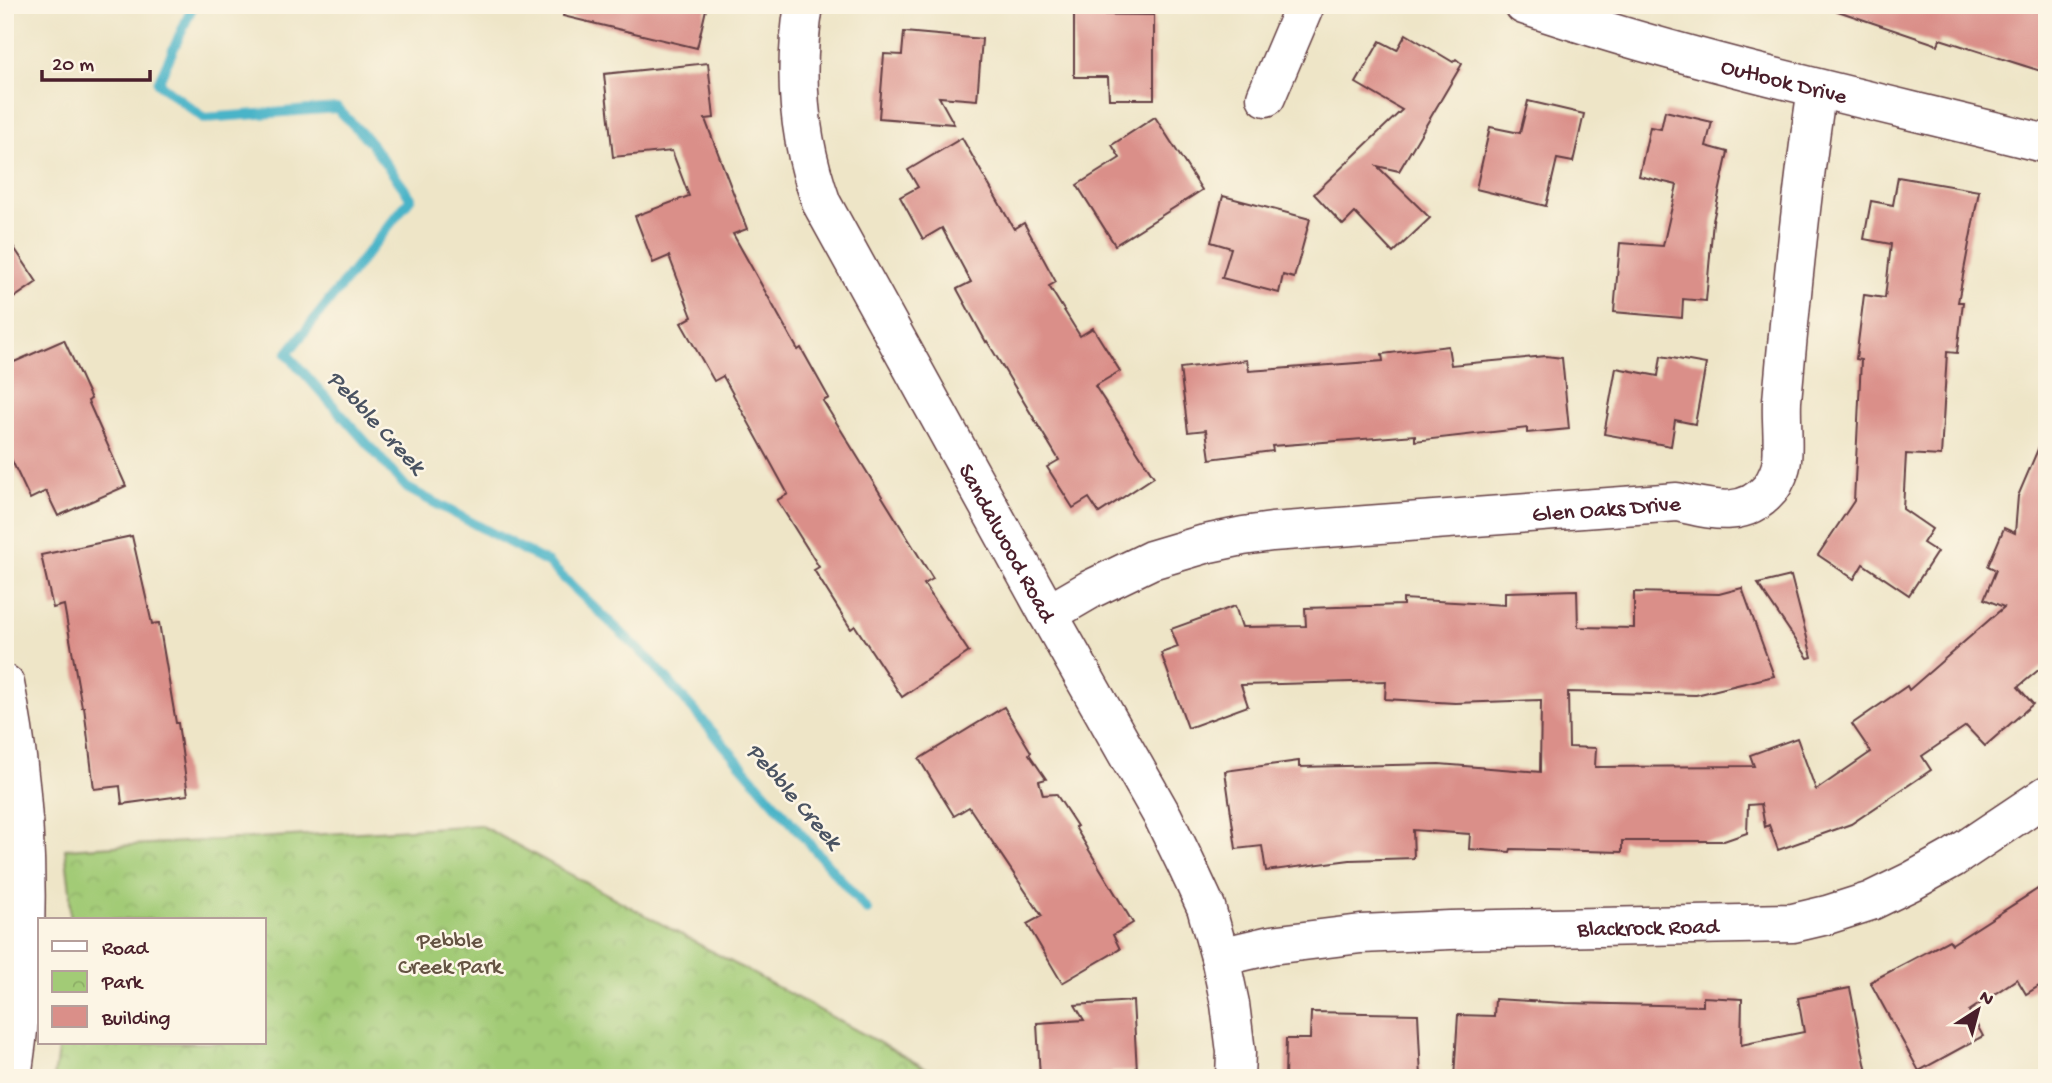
<svg xmlns="http://www.w3.org/2000/svg" width="2052" height="1083" font-family="'Gochi Hand',sans-serif">
<defs>
<pattern id="park-crowns" width="20" height="18" patternUnits="userSpaceOnUse" patternTransform="scale(1.75)"><rect width="20" height="18" fill="#a2cb76"/><path d="M2 6a3 3 0 1 1 6 0M12 15a3 3 0 1 1 6 0" fill="none" stroke="#8dae66"/></pattern>
</defs>
<rect width="100%" height="100%" fill="#fcf5e5"/>
<filter id="ink" filterUnits="userSpaceOnUse"><feTurbulence type="fractalNoise" baseFrequency=".0143" numOctaves="2"/><feDisplacementMap in="SourceGraphic" scale="14" xChannelSelector="R" yChannelSelector="G"/><feConvolveMatrix kernelMatrix="1 2 1 2 8 2 1 2 1" color-interpolation-filters="sRGB"/></filter>
<filter id="wash" filterUnits="userSpaceOnUse"><feTurbulence type="fractalNoise" baseFrequency=".00686" numOctaves="4" result="noise"/><feDisplacementMap in="SourceGraphic" scale="28" xChannelSelector="R" yChannelSelector="G"/><feGaussianBlur stdDeviation="1.57" result="paint"/><feColorMatrix in="noise" values="0 0 0 0 0 0 0 0 0 0 0 0 0 0 0 0 0 1.4 0 .05"/><feComposite in="paint" operator="in"/></filter>
<g filter="url(#wash)">
<rect width="100%" height="100%" fill="#eee5c7"/>
<!-- park -->
<polygon fill="url(#park-crowns)" stroke="#767550" stroke-width="2" points="480,825 944,1078 54,1078 59,1043 264,1043 264,920 70,920 70,891 65,849"/>
<g fill="none" stroke-linecap="round" stroke-linejoin="round">
<!-- stream -->
<polyline stroke="#4ab4c8" stroke-width="10" points="190,5 192,8 158,83 204,118 337,108 369,141 411,198 287,354 407,488 548,563 652,662 867,910"/>
</g>
<g id="blocks">
<!-- building -->
<g fill="#da8f89">
<polygon points="565,5 707,5 697,48 563,16"/>
<polygon points="1836,5 2047,5 2047,73 1940,39 1938,45 1835,10"/>
<polygon points="1074,14 1154,15 1154,99 1109,99 1108,77 1074,77"/>
<polygon points="904,32 982,39 977,100 939,97 954,124 879,118 884,54 902,55"/>
<polygon points="1406,34 1453,62 1456,59 1462,64 1399,171 1377,166 1430,218 1393,253 1355,213 1343,225 1314,194 1402,110 1356,83 1380,41 1397,50"/>
<polygon points="708,63 714,118 705,119 747,229 733,234 798,350 801,348 829,398 823,401 933,579 924,584 969,652 902,697 855,626 851,629 814,570 819,567 777,500 788,494 723,376 714,381 681,323 692,317 669,256 653,263 635,216 689,196 672,151 613,157 604,74"/>
<polygon points="1528,101 1584,114 1573,162 1557,159 1546,206 1476,189 1490,127 1520,133"/>
<polygon points="1665,111 1712,122 1706,146 1728,152 1713,221 1706,301 1683,299 1682,318 1614,312 1620,243 1663,246 1677,185 1639,176 1650,127 1661,129"/>
<polygon points="1155,117 1202,190 1115,245 1077,185 1120,158 1112,145"/>
<polygon points="962,138 1014,229 1024,223 1056,282 1049,286 1080,336 1093,328 1120,371 1095,386 1154,477 1099,513 1089,498 1073,508 1047,467 1059,460 987,341 986,342 957,289 971,282 942,228 923,239 900,197 918,187 908,170"/>
<polygon points="1898,177 1979,191 1958,302 1963,302 1957,353 1947,352 1941,456 1906,454 1903,509 1932,529 1923,543 1937,552 1909,595 1863,564 1854,579 1818,555 1854,501 1861,360 1856,359 1864,295 1885,298 1891,244 1864,239 1871,201 1893,205"/>
<polygon points="1223,196 1310,219 1294,278 1283,275 1279,293 1222,278 1231,248 1211,242"/>
<polygon points="5,234 37,282 5,304"/>
<polygon points="64,340 91,399 88,401 126,486 58,516 46,491 30,499 5,446 5,366"/>
<polygon points="1448,346 1451,365 1546,356 1562,358 1569,429 1527,433 1527,428 1415,441 1415,435 1272,446 1273,451 1210,459 1206,430 1188,432 1180,368 1247,360 1249,371 1383,361 1382,354"/>
<polygon points="1661,356 1706,364 1695,424 1675,420 1671,446 1604,434 1616,368 1658,376"/>
<polygon points="2047,428 2047,663 2018,687 2033,704 1985,746 1966,726 1922,756 1931,770 1851,824 1778,850 1769,825 1765,827 1761,804 1748,805 1747,833 1724,841 1622,841 1622,852 1511,849 1510,852 1469,849 1470,834 1413,830 1414,858 1350,860 1266,871 1262,846 1236,849 1225,771 1299,761 1299,767 1439,764 1540,772 1541,700 1455,703 1385,699 1386,681 1241,685 1248,706 1188,728 1161,653 1178,647 1171,629 1235,606 1242,627 1306,626 1305,608 1403,605 1403,599 1505,605 1505,592 1577,590 1578,627 1634,628 1634,592 1719,594 1742,588 1774,676 1696,695 1568,692 1569,747 1596,748 1595,767 1754,766 1750,755 1797,738 1816,790 1871,752 1852,724 1907,686 1909,690 2004,607 1984,599 1996,570 1988,566 2004,528 2015,533 2018,496"/>
<polygon points="132,536 152,624 159,623 176,723 178,723 188,795 122,804 120,786 94,789 84,707 82,707 64,605 53,608 41,555"/>
<polygon points="1791,576 1812,657 1808,658 1758,584"/>
<polygon points="1004,707 1031,752 1029,754 1046,779 1039,781 1043,795 1056,794 1077,826 1075,827 1133,923 1113,935 1120,949 1062,983 1027,924 1042,916 969,807 954,816 919,759"/>
<polygon points="2047,883 2047,981 2026,994 2017,979 1969,1011 1983,1036 1919,1071 1870,982 1949,940 1952,944"/>
<polygon points="1850,988 1868,1078 1454,1078 1458,1015 1494,1016 1495,999 1565,1003 1703,1006 1703,997 1742,999 1741,1045 1804,1032 1798,998"/>
<polygon points="1133,1001 1137,1071 1111,1072 1111,1078 1040,1078 1037,1023 1084,1020 1075,1005"/>
<polygon points="1311,1012 1418,1014 1421,1078 1285,1078 1286,1039 1310,1039"/>
</g>
</g>
</g>
<g filter="url(#ink)">
<use href="#blocks" fill-opacity="0" stroke="#633d42" stroke-width="2"/>
<g fill="none" stroke-linecap="round" stroke-linejoin="round">
<!-- minor casing -->
<g stroke="#633d42" stroke-width="41">
<g id="minor">
<path id="s1" d="M804,5C793,73 798,139 822,204L1048,614L1163,817L1185,862L1206,907L1220,957L1230,1004L1236,1052L1235,1078"/>
<path id="s2" d="M1524,5C1695,63 1872,100 2047,144"/>
<polyline points="1266,97 1305,5"/>
<path id="s3" d="M1048,614L1091,589L1151,560L1205,544L1243,536L1272,532L1677,502C1710,509 1744,520 1770,489C1776,481 1781,469 1782,460C1784,440 1781,420 1782,401C1791,297 1801,192 1817,89"/>
<path d="M5,684C31,813 31,948 12,1078"/>
<path id="s4" d="M1220,957L1271,945L1361,934L1450,930L1793,923L1827,915L1871,901L1912,881L1953,858L2047,795"/>
</g>
</g>
<!-- minor -->
<use href="#minor" stroke="#fff" stroke-width="38"/>
</g>
</g>
<g text-anchor="middle" stroke-width="5" stroke-linejoin="round" paint-order="stroke">
<!-- street labels -->
<g font-size="23" fill="#4a1f2b" stroke="#fcf5e5">
<text dy="8" stroke="none"><textPath href="#s2" startOffset="271">Outlook Drive</textPath></text>
<text dy="8" stroke="none"><textPath href="#s3" startOffset="576">Glen Oaks Drive</textPath></text>
<text dy="8" stroke="none"><textPath href="#s1" startOffset="588">Sandalwood Road</textPath></text>
<text dy="8" stroke="none"><textPath href="#s4" startOffset="430">Blackrock Road</textPath></text>
</g>
<!-- park labels -->
<g font-size="23" fill="#645342" stroke="#fcf5e5">
<text x="450" y="947">Pebble<tspan x="450" dy="26">Creek Park</tspan></text>
</g>
<!-- water labels -->
<g font-size="24" font-style="italic" fill="#4a5362" stroke="#fcf5e5">
<text transform="translate(377 421) rotate(47)" y="8">Pebble Creek</text>
<text transform="translate(795 795) rotate(49)" y="8">Pebble Creek</text>
</g>
</g>
<!-- margin -->
<rect width="2052" height="1083" fill="none" stroke="#fcf5e5" stroke-width="28"/>
<!-- legend -->
<rect x="38" y="918" width="228" height="126" fill="#fcf5e5" stroke="#b59f9b" stroke-width="2"/>
<rect x="52" y="941" width="35" height="10" fill="#ffffff" stroke="#b59f9b" stroke-width="2"/>
<text x="102" y="954" font-size="21" fill="#4a1f2b">Road</text>
<rect x="52" y="971" width="35" height="21" fill="url(#park-crowns)" stroke="#b59f9b" stroke-width="2"/>
<text x="102" y="988" font-size="21" fill="#4a1f2b">Park</text>
<rect x="52" y="1006" width="35" height="21" fill="#da8f89" stroke="#b59f9b" stroke-width="2"/>
<text x="102" y="1024" font-size="21" fill="#4a1f2b">Building</text>
<!-- north arrow -->
<g transform="translate(1978 1010) rotate(36)" stroke="#fcf5e5" stroke-width="5" paint-order="stroke">
<path d="M0-5L12 26L0 18L-12 26Z" fill="#4a1f2b"/>
<text y="-10" font-size="19" font-weight="bold" text-anchor="middle" fill="#4a1f2b">N</text>
</g>
<!-- scale -->
<path d="M42 70v10h108v-10" fill="none" stroke="#4a1f2b" stroke-width="3.5"/>
<text x="52" y="70" font-size="21" fill="#4a1f2b" stroke="#fcf5e5" stroke-width="5" paint-order="stroke">20 m</text>
</svg>
